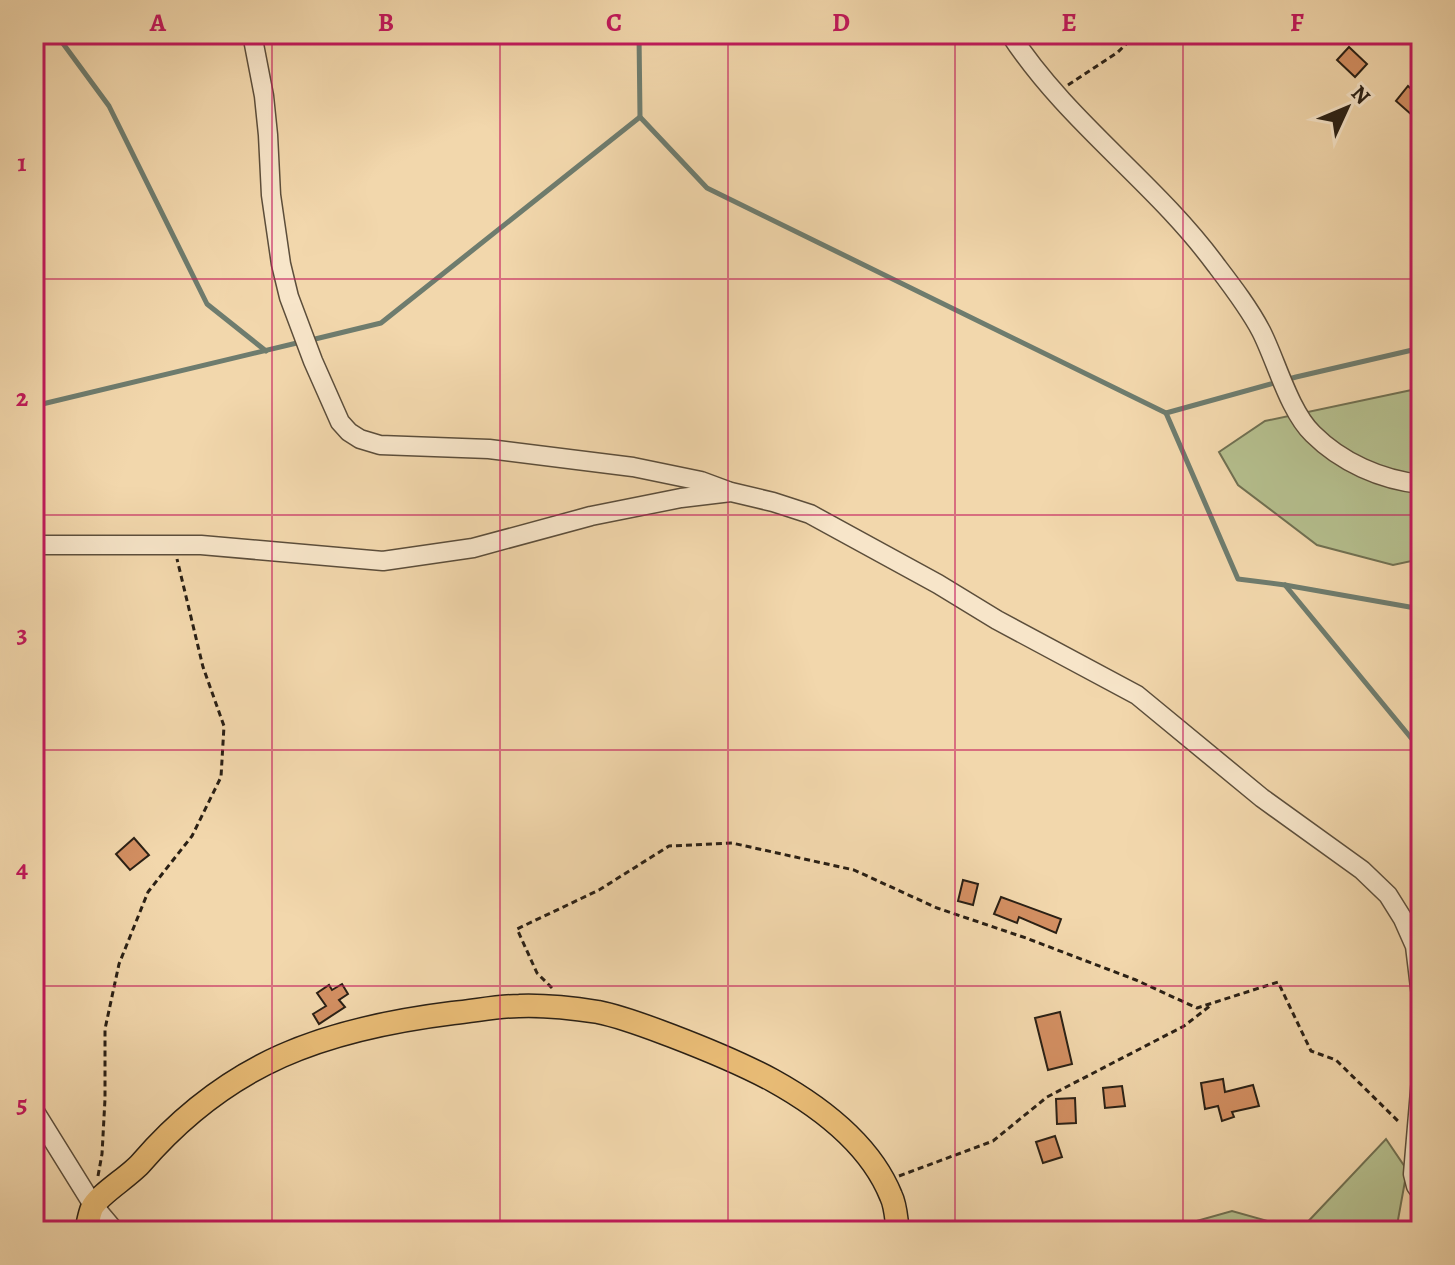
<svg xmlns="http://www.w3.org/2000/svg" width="1455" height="1265" font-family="Alegreya,serif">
<rect width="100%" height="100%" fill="#f2d7ac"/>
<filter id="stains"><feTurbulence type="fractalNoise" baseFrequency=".0025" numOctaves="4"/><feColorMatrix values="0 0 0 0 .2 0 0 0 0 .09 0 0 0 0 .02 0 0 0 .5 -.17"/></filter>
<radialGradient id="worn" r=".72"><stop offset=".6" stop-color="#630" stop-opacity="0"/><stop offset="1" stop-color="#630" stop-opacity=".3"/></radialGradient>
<!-- green -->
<g fill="#b5bf8e" stroke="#707052" stroke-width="2">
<polygon points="1421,388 1421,559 1393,565 1317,545 1238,485 1219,452 1265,421"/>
<polygon points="1386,1139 1407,1170 1396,1231 1161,1231 1232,1211 1300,1230"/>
</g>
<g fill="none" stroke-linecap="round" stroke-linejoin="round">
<!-- stream -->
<g stroke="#6e7c6e" stroke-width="5">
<polyline points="56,34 109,106 207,304 266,351"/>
<polyline points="639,34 640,117 707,188 1166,413 1238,579 1285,585 1421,609"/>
<polyline points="311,340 381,323 640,117"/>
<polyline points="34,406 301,342"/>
<polyline points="1166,413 1296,377 1421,348"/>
<polyline points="1285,585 1421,750"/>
</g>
</g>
<!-- building -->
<g fill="#d38f62" stroke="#2a2015" stroke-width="2">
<polygon points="1349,47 1367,64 1355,77 1337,60"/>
<polygon points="1408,86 1421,98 1421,123 1396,101"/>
<polygon points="134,838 149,855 130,870 116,854"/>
<polygon points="963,880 978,884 973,905 958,901"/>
<polygon points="1001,897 1061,919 1056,933 1019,917 1017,923 994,914"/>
<polygon points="342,984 348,994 339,1000 345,1007 319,1024 313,1014 326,1006 317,993 329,985 332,990"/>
<polygon points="1060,1012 1072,1064 1048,1070 1035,1018"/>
<polygon points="1223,1079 1225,1092 1253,1085 1259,1106 1232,1112 1234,1117 1222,1121 1218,1106 1205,1109 1201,1083"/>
<polygon points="1122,1086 1125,1106 1105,1108 1103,1088"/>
<polygon points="1075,1098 1076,1123 1057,1124 1056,1099"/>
<polygon points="1055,1136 1062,1157 1043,1163 1036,1142"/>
</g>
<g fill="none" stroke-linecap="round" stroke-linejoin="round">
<!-- minor casing -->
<g stroke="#5c4e3b" stroke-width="21">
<g id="minor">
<polyline points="252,34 264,96 268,135 271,195 281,264 289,297 313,361 340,422 349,432 360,439 380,445 489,449 633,467 701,481 728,491"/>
<path d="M1010,34C1067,122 1155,182 1216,265C1232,286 1249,308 1261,331C1276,360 1289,411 1313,434C1341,462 1381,480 1421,484"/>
<polyline points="34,545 201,545 383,561 473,548 591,516 681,498 731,492 773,502 810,514 938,584 997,620 1137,695 1262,798 1362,870 1388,895 1403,919 1415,946 1421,996"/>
<polyline points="1421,1079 1413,1174 1416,1186 1421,1193"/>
<polyline points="34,1110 93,1205 115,1231"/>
</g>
</g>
<!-- major casing -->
<g stroke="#2a2015" stroke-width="25">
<path id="major" d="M86,1231C88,1224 89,1215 92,1208C98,1195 130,1176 141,1163C228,1062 324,1029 453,1013C475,1011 498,1006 519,1006C545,1005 572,1008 598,1012C623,1017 648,1027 672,1036C706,1049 740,1063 772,1080C819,1106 870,1144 891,1196C896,1206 896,1219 898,1231"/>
</g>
<!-- path -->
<g stroke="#2a2015" stroke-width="3" stroke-dasharray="6 4" stroke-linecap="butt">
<polyline points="1397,34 1402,36 1406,34"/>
<polyline points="1068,85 1118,52 1136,34"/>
<polyline points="552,988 537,973 517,929 599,890 669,846 732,843 854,870 937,908 1026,938 1136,980 1197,1008 1278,982 1311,1051 1336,1060 1400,1123"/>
<polyline points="98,1176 102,1154 105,1099 105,1029 119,964 148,892 192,836 221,777 224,726 203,667 177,559"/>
<polyline points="899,1176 993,1141 1047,1097 1184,1026 1210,1006"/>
</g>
<!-- minor -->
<use href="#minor" stroke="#f7e5c9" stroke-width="18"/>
<!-- major -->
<use href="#major" stroke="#e9bc76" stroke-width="22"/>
</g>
<!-- grid -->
<path fill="none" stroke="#c2185b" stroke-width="2" stroke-opacity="0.55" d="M272,34V1231M500,34V1231M728,34V1231M955,34V1231M1183,34V1231M34,279H1421M34,515H1421M34,750H1421M34,986H1421"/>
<!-- margin -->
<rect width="1455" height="1265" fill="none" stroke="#f2d7ac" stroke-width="88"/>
<!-- north arrow -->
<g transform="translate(1347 108) rotate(46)" stroke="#f7e5c9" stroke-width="6" paint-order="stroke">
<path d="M0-6L14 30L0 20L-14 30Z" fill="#2a2015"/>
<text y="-12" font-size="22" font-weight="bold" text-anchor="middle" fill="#2a2015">N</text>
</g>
<rect x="44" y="44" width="1367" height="1177" fill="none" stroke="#c2185b" stroke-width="3"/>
<g font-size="26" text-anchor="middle" font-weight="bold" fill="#c2185b">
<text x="158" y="31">A</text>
<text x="386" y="31">B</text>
<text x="614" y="31">C</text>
<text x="841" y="31">D</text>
<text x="1069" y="31">E</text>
<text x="1297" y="31">F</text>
<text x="22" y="171">1</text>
<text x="22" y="406">2</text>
<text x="22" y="642">3</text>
<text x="22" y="877">4</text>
<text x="22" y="1112">5</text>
</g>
<rect width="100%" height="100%" filter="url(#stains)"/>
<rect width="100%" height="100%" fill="url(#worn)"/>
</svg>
